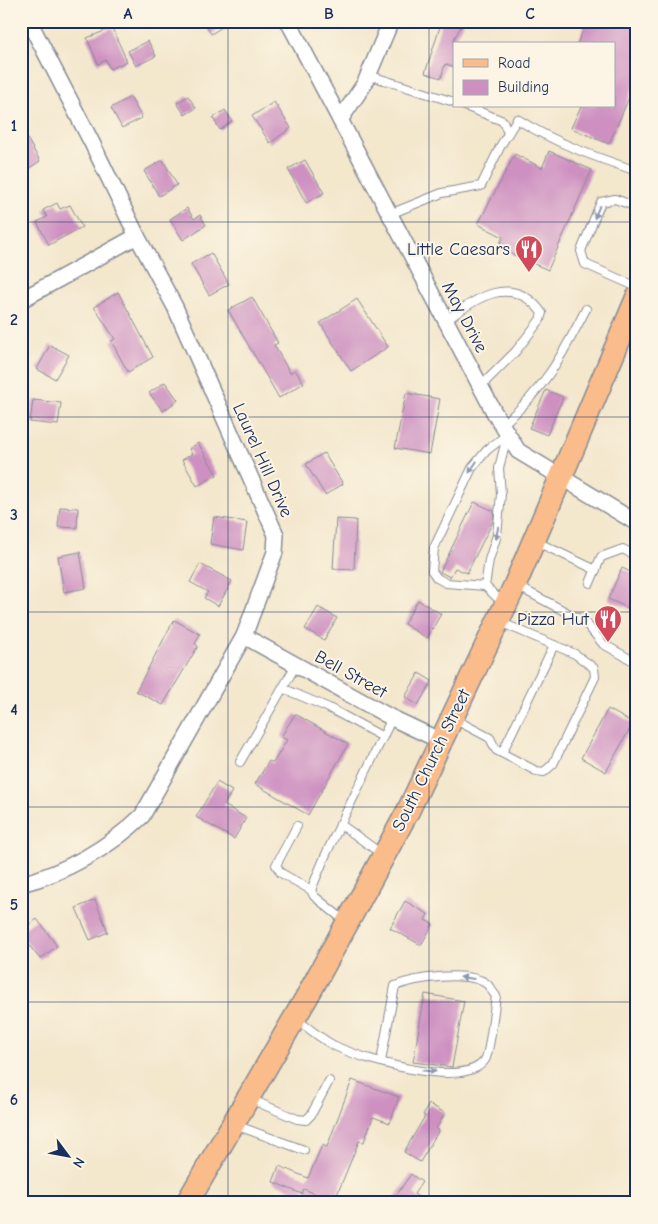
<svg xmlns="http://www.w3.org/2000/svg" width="658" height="1224" font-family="'Comic Neue',sans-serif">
<rect width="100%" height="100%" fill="#fcf5e5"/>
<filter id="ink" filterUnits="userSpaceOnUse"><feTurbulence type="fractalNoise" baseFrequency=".02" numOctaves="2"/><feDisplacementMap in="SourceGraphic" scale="10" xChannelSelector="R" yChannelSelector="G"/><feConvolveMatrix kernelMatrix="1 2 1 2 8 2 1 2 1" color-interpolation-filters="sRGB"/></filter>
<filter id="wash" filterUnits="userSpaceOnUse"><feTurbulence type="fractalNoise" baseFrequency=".0096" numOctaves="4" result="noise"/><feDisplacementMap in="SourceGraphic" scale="20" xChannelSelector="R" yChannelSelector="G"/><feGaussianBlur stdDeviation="1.12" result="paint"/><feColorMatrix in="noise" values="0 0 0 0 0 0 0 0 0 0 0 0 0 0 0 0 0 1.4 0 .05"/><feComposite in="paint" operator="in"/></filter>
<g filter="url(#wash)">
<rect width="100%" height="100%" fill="#f3e7cc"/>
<g id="blocks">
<!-- building -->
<g fill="#cd90c1">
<polygon points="203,21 232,21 211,34"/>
<polygon points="442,21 464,21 454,39 454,67 445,64 441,78 425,73"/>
<polygon points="587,21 637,21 637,79 609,144 571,128 581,106 614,106 614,44 577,44"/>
<polygon points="112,28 127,61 110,69 106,60 98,64 87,38"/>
<polygon points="148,41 156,56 136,66 128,51"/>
<polygon points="188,96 196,108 185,115 177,103"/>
<polygon points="130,97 142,118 122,128 111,108"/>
<polygon points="274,102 291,128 270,143 252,116"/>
<polygon points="225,110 232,121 220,130 213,118"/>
<polygon points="21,128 40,161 25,171 21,164"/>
<polygon points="549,151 592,170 548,270 498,248 503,237 478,224 515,154 542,168"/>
<polygon points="163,160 177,185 159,196 144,171"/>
<polygon points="305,160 324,193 306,203 288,169"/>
<polygon points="57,203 60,209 70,205 82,227 49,245 37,222 47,217 43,210"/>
<polygon points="187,208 194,219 200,215 206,225 183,240 170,219"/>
<polygon points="211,253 229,284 209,295 191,264"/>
<polygon points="118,292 153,357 128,372 111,341 115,339 94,307"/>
<polygon points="252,297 278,343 274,345 290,373 295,370 304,383 279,398 228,310"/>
<polygon points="357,299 388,347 351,371 320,323"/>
<polygon points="50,345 69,355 55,379 37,369"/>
<polygon points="165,382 178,400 163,411 149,393"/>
<polygon points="546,390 563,397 547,435 529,428"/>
<polygon points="406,393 440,399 430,454 395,448"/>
<polygon points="33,400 61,403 58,425 30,422"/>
<polygon points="198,443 217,475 197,486 182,460 192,454 189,449"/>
<polygon points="324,453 343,484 325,495 306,464"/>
<polygon points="474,502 494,511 493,521 467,573 455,568 450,577 440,572"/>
<polygon points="60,507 78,508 77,528 58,527"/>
<polygon points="214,517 247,522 243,550 210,544"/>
<polygon points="336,519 356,520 354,570 333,569"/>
<polygon points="80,552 86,588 64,592 58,556"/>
<polygon points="200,564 232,581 218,606 204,598 208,592 190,582"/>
<polygon points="622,568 637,575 637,612 608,599"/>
<polygon points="418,600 441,614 427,638 404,624"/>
<polygon points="318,607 337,618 324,640 305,629"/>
<polygon points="174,620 200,634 195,644 198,646 163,705 136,691"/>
<polygon points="419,673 432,681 418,705 405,697"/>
<polygon points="608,709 633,723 606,772 581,758"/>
<polygon points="295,714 348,744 308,815 255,784 269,761 273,763 287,740 281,737"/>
<polygon points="217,782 232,791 224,805 246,818 234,839 196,817"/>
<polygon points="95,900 108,932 90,940 76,908"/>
<polygon points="405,901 428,914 425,920 433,924 421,945 390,928"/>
<polygon points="37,919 57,946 40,959 21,935 21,931"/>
<polygon points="425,994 464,1001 452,1067 413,1062"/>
<polygon points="352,1080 399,1097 390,1123 373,1117 364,1142 359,1141 334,1202 304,1189 302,1194 273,1182 279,1166 308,1178 322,1145 327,1147"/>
<polygon points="429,1104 445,1113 436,1129 439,1130 420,1162 404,1152 425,1116 423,1115"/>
<polygon points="411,1174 422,1182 414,1194 427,1203 391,1203"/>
</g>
</g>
</g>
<g filter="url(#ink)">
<use href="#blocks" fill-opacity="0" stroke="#878b95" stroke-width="1"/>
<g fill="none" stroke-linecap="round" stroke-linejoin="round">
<!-- lane casing -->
<g stroke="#878b95" stroke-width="10">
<g id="lane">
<polyline points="368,75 454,102"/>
<polyline points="465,106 503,121 508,133"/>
<polyline points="637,207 615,199 601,202 581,251 585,264 637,287"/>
<path d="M390,214L442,193L481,186L501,145L517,119C555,143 595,157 637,171"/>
<path d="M446,321C476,297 513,273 542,313L540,320L516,351L481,386"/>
<path d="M502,425C544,390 562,356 586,309"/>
<polyline points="537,542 596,570"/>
<polyline points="590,583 601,557 623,549 637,557"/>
<polyline points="485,586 446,583 437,578 432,571 434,548 472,468 487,450 508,434"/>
<polyline points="517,586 585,622 603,644 637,663"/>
<polyline points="503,603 485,586 489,560 497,535 501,494 499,468 507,436"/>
<polyline points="282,688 329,708 383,737"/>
<polyline points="454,719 490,738 496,750 536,771 544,772 553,764 595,677 594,668 575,654 500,622"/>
<polyline points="502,753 554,645"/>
<polyline points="240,762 296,665"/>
<polyline points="340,824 383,855"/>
<polyline points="297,826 276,865 281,873 311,890"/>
<polyline points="346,922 314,896 311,890 326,854 392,718"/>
<path d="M296,1019C309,1028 323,1041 337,1047C366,1060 464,1090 485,1060C490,1053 494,1008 496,996C493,993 490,987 487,984C468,970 415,978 395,986L381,1061"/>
<polyline points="250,1099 297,1119 306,1120 311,1115 329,1081"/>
<polyline points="235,1125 304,1150"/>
</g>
</g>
<!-- street casing -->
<g stroke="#878b95" stroke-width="18">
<g id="street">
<polyline points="288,21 494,412 518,451 637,523"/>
<polyline points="340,120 365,83 391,21"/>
<polyline points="21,300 137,236"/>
<polyline points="244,636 392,718 441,741"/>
<path d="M21,884C65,873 110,847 142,816L244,636L275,552L276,535L175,307L137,236L92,143L29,21"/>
</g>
</g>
<!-- primary casing -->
<g stroke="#878b95" stroke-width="25">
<polyline id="primary" points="187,1203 308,995 408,811 515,585 637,298"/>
</g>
<!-- lane -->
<use href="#lane" stroke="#fff" stroke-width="8"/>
<!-- street -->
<use href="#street" stroke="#fff" stroke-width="15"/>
<!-- primary -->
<use href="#primary" stroke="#fabc8b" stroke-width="22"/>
</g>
<!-- one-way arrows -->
<defs><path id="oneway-solid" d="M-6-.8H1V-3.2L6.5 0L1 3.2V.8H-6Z" transform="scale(1.25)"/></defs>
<g fill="#8d97ae">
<use href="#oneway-solid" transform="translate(597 212) rotate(112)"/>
<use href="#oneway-solid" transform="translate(473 467) rotate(124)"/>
<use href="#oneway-solid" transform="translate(497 533) rotate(101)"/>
<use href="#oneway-solid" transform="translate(467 978) rotate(-173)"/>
<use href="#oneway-solid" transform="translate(429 1071) rotate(6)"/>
</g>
</g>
<!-- grid -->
<path fill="none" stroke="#1b2f5e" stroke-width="1" stroke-opacity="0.55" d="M228,21V1203M429,21V1203M21,222H637M21,417H637M21,612H637M21,807H637M21,1002H637"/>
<!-- icons -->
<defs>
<g id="restaurant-pin" transform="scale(1.4375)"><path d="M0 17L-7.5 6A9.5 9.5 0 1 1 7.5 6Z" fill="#d1495b" stroke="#fcf5e5"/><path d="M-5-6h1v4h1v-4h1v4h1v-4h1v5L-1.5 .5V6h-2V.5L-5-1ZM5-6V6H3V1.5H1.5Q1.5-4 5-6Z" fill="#fff"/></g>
</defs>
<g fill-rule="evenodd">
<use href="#restaurant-pin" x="529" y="249"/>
<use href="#restaurant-pin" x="608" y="619"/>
</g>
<g text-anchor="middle" stroke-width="4" stroke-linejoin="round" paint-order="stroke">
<!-- poi labels -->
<g font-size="18" fill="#1b2f5e" stroke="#fcf5e5" text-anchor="end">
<text x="510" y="255">Little Caesars</text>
<text x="589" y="625">Pizza Hut</text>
</g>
<!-- street labels -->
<g font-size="18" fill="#1b2f5e" stroke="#fcf5e5">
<text transform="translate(465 317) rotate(62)" y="6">May Drive</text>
<text transform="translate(263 460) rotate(66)" y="6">Laurel Hill Drive</text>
<text transform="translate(351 674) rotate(29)" y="6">Bell Street</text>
<text transform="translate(431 760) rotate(-64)" y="6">South Church Street</text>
</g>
</g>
<!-- margin -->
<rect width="658" height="1224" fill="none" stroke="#fcf5e5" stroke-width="55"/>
<!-- legend -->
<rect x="453" y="42" width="162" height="65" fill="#fcf5e5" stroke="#a2a6af"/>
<rect x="463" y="59" width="25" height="8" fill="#fabc8b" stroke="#a2a6af"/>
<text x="498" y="68" font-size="15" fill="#1b2f5e">Road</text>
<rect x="463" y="80" width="25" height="15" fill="#cd90c1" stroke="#a2a6af"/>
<text x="498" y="92" font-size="15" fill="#1b2f5e">Building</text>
<!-- north arrow -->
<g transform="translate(68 1156) rotate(122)" stroke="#fcf5e5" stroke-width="4" paint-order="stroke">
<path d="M0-4L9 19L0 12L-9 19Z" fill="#1b2f5e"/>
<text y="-8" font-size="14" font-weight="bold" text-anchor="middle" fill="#1b2f5e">N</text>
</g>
<rect x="28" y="28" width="602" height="1168" fill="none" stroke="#1b2f5e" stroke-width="2"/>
<g font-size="16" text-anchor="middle" font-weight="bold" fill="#1b2f5e">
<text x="128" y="19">A</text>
<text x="329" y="19">B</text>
<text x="530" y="19">C</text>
<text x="14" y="131">1</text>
<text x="14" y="325">2</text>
<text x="14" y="520">3</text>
<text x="14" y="715">4</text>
<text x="14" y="910">5</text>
<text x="14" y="1105">6</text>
</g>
</svg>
